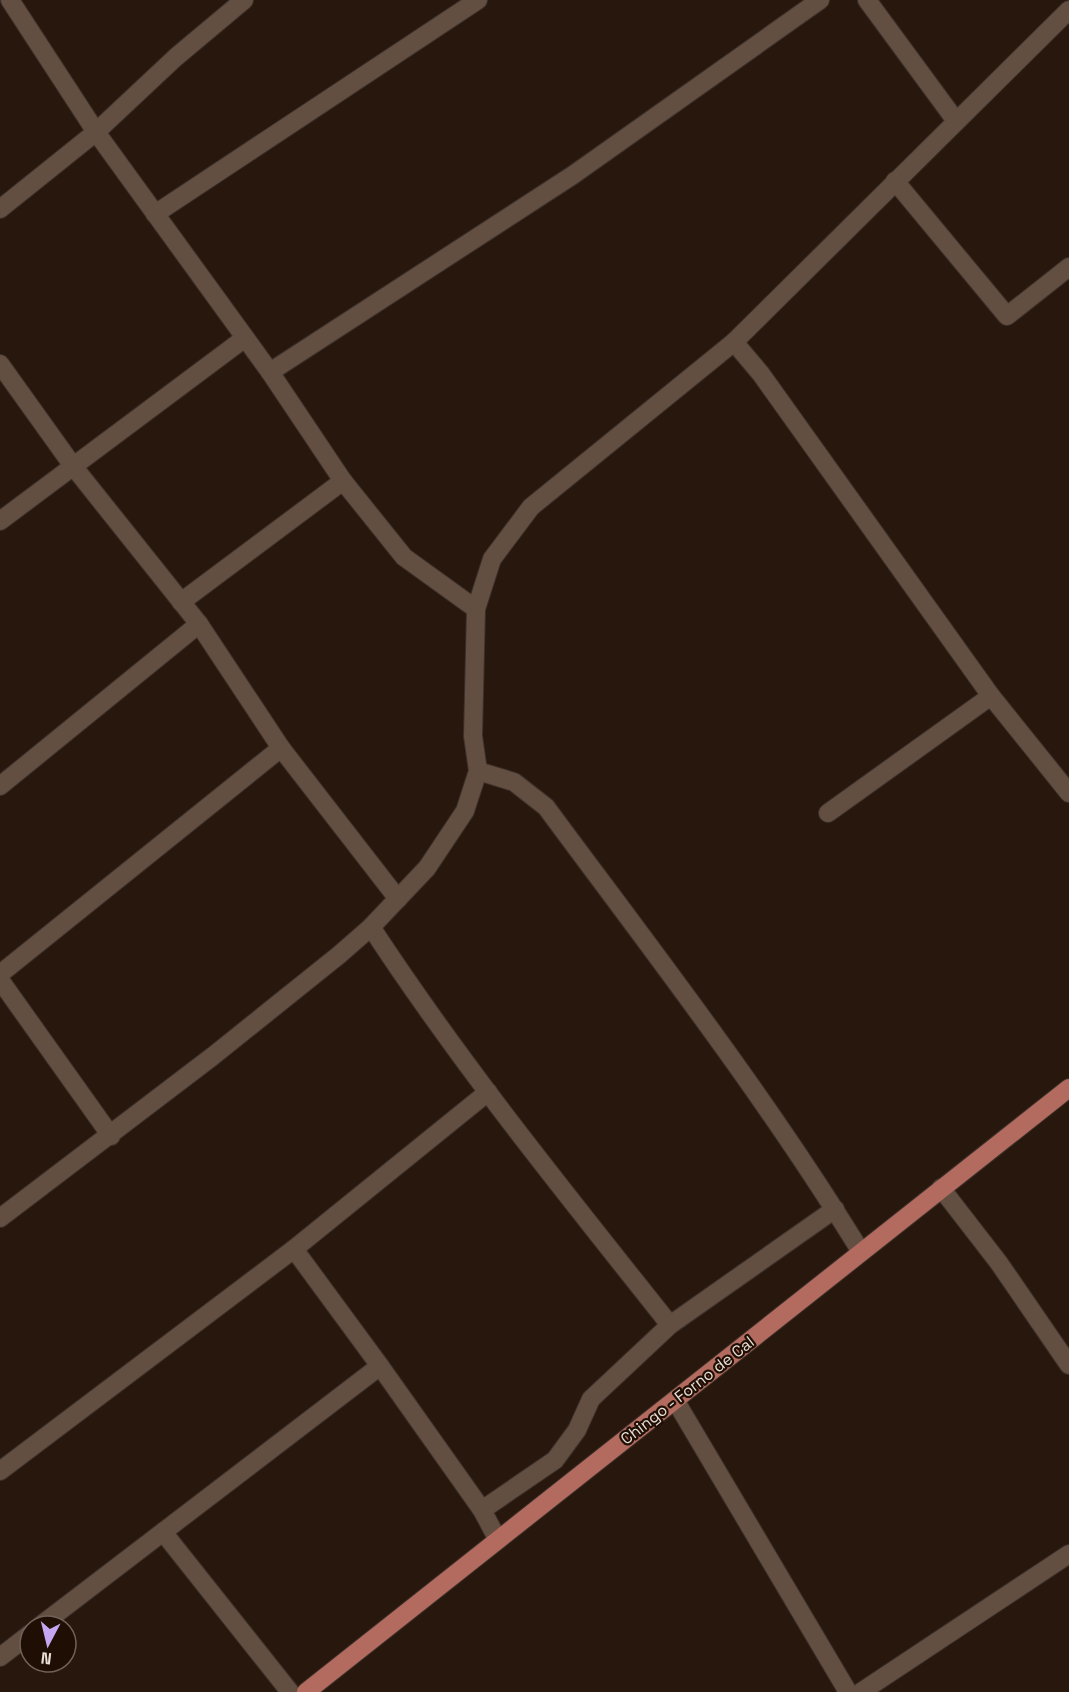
<svg xmlns="http://www.w3.org/2000/svg" width="1069" height="1692" font-family="'Space Grotesk',sans-serif">
<rect width="100%" height="100%" fill="#28170c"/>
<g fill="none" stroke-linecap="round" stroke-linejoin="round">
<!-- minor casing -->
<g stroke="#3c302b" stroke-width="20">
<g id="minor">
<polyline points="10,0 96,132 270,372 343,481 404,557 476,609"/>
<polyline points="867,0 956,121"/>
<polyline points="1069,10 734,342 761,374 991,696 1069,793"/>
<polyline points="895,181 1007,316 1069,267"/>
<polyline points="0,209 96,132 176,57 244,0"/>
<polyline points="155,214 478,0"/>
<polyline points="0,364 73,466 199,624 281,748 398,899"/>
<polyline points="270,372 573,175 820,0"/>
<polyline points="0,521 245,338"/>
<polyline points="181,602 343,481"/>
<path d="M478,771L514,782L546,807C654,953 766,1097 861,1252"/>
<polyline points="0,786 199,624"/>
<polyline points="828,813 991,696"/>
<path d="M371,927C462,1066 567,1195 670,1325"/>
<polyline points="0,974 281,748"/>
<polyline points="0,980 111,1136"/>
<polyline points="941,1188 999,1263 1069,1365"/>
<polyline points="0,1218 213,1056 339,955 371,927 427,868 465,811 478,771 473,736 476,609 492,559 531,507 734,342"/>
<polyline points="294,1249 380,1366 482,1510 498,1540"/>
<polyline points="675,1400 848,1692"/>
<polyline points="0,1471 294,1249 488,1092"/>
<polyline points="482,1510 555,1460 577,1430 591,1399 670,1325 835,1209"/>
<polyline points="163,1532 290,1692"/>
<polyline points="40,1626 380,1366"/>
<polyline points="0,1657 30,1634"/>
<polyline points="861,1692 1069,1554"/>
</g>
</g>
<!-- primary casing -->
<g stroke="#3c302b" stroke-width="20">
<polyline id="primary" points="306,1692 1069,1088"/>
</g>
<!-- minor -->
<use href="#minor" stroke="#624f42" stroke-width="18"/>
<!-- primary -->
<use href="#primary" stroke="#b46b5f" stroke-width="18"/>
</g>
<g text-anchor="middle" stroke-width="4.5" stroke-linejoin="round" paint-order="stroke">
<!-- street labels -->
<g font-size="16" fill="#eadfd7" stroke="#1e0e04">
<text transform="translate(687 1390) rotate(-38)" y="6">Chingo - Forno de Cal</text>
</g>
</g>
<!-- north arrow -->
<g transform="translate(48 1644) rotate(187)"><circle r="28" fill="#1e0e04" stroke="#706258" stroke-width="1.5"/>
<path d="M0-4.5L10 22L0 15L-10 22Z" fill="#c5a7f1"/>
<text y="-9" font-size="16" font-weight="bold" text-anchor="middle" fill="#eadfd7">N</text>
</g>
</svg>
